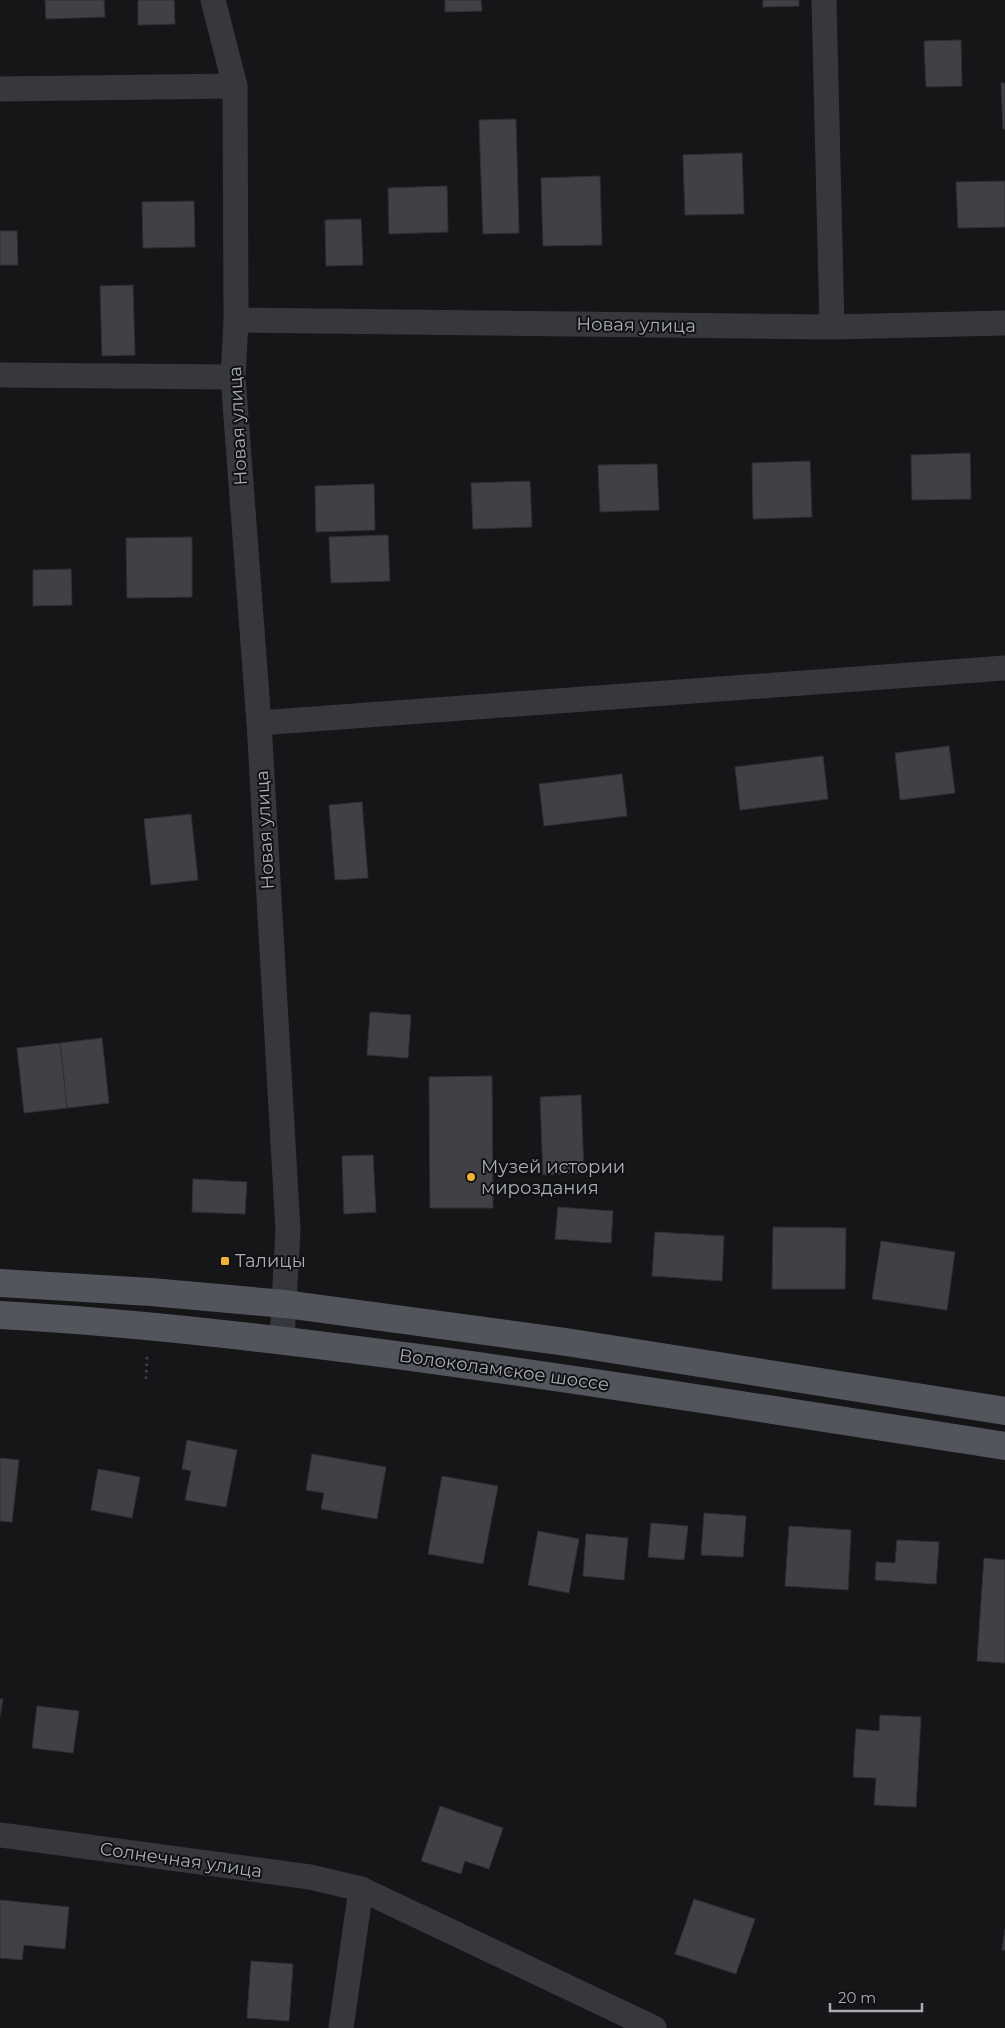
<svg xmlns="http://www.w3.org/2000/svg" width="1005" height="2028" font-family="Montserrat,sans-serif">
<rect width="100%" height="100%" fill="#161618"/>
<!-- building -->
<g fill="#404145" stroke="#303034">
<polygon points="45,0 104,0 105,17 46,19"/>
<polygon points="138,0 174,0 175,24 138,25"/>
<polygon points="445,0 481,0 482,11 445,12"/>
<polygon points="763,0 799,0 799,6 763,7"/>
<polygon points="961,40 962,86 926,87 924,41"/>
<polygon points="1001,83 1005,83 1005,129 1003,129"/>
<polygon points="516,119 519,233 483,234 479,120"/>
<polygon points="742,153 744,214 685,215 683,155"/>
<polygon points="600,176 602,245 543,246 541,178"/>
<polygon points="1005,181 1005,227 958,228 956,182"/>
<polygon points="447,186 448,232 389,234 388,188"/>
<polygon points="194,201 195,247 143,248 142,202"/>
<polygon points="361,219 363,265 326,266 325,220"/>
<polygon points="0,231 17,231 18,265 0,265"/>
<polygon points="133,285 135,355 102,356 100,286"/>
<polygon points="970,453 971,499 912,500 911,455"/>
<polygon points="810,461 812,517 753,519 752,463"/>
<polygon points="657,464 659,510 600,512 598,465"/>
<polygon points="530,481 532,527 473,529 471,483"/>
<polygon points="374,484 375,530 316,532 315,486"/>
<polygon points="388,535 390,581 331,583 329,537"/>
<polygon points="192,537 192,597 127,598 126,538"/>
<polygon points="71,569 72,605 33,606 33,570"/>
<polygon points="949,746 955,793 900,800 895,753"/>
<polygon points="823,756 828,799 740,810 735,767"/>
<polygon points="622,774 627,816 544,826 539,784"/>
<polygon points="362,802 368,878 335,880 329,805"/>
<polygon points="191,814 198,880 151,885 144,819"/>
<polygon points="370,1012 411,1015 408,1058 367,1055"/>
<polygon points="102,1038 109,1103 67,1108 60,1043"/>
<polygon points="60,1043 67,1108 24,1113 17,1048"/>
<polygon points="492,1076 493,1208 430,1208 429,1077"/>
<polygon points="581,1095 584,1173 543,1175 540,1097"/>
<polygon points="373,1155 376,1212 344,1214 342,1156"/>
<polygon points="193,1179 247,1182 245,1214 192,1212"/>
<polygon points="558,1207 613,1211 611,1243 555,1239"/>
<polygon points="773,1227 846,1228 845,1289 772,1289"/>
<polygon points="655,1232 724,1236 722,1281 652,1276"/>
<polygon points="881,1241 955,1252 947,1310 872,1299"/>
<polygon points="187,1440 237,1450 226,1507 185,1500 191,1471 182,1469"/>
<polygon points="312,1454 386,1467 377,1519 321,1509 324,1493 306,1490"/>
<polygon points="0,1458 19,1460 12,1522 0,1521"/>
<polygon points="98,1469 140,1477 132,1518 91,1510"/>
<polygon points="442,1476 498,1486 483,1564 428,1554"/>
<polygon points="704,1513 746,1516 743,1557 701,1555"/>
<polygon points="651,1523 688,1526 684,1560 648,1557"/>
<polygon points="789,1526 851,1530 848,1590 785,1586"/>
<polygon points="538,1531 579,1539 569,1593 528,1585"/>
<polygon points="586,1534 628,1538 624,1580 583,1576"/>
<polygon points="897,1540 939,1542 936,1584 875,1580 876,1562 895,1563"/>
<polygon points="984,1558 1005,1560 1005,1663 977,1661"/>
<polygon points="0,1699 3,1699 0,1716"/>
<polygon points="37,1706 79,1711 73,1753 32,1748"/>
<polygon points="880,1715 921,1717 916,1807 874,1805 876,1778 853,1777 856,1729 879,1731"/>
<polygon points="440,1806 503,1828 489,1869 465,1861 461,1874 421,1861"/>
<polygon points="694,1899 755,1919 736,1974 675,1954"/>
<polygon points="0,1900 69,1907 65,1949 24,1945 22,1960 0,1958"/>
<polygon points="1005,1929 1005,1950 1002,1950"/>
<polygon points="251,1961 293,1964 289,2021 247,2018"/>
</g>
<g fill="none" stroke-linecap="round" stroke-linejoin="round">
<!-- path -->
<polyline stroke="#3d3f44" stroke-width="3" stroke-dasharray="2.5 4" stroke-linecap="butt" points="146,1379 147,1355"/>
<!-- minor -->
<g stroke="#37383d" stroke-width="25">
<polyline points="213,0 235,86 236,320 233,377 259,723 288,1230 282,1340"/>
<polyline points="824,0 832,327"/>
<polyline points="0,89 235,86"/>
<polyline points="236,320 832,327 1005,323"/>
<polyline points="0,375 233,377"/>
<polyline points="259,723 1005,668"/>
<polyline points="0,1835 310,1877 361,1889 654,2028"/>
<polyline points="341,2028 361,1889"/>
</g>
<!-- primary -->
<g stroke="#53555c" stroke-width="28">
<polyline points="0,1283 151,1292 285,1304 566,1342 1005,1411"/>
<path d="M0,1315C143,1323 284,1340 426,1359C619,1385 812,1416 1005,1446"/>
</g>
</g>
<!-- markers -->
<g fill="#f2b134" stroke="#111113" stroke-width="2">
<circle cx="471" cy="1177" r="5"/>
<rect x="220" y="1256" width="10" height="10" rx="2.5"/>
</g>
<g text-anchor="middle" stroke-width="4" stroke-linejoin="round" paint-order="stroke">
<!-- street labels -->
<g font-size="18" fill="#a8adb8" stroke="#111113">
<text transform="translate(636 325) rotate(1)" y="6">Новая улица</text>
<text transform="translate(238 426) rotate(-93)" y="6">Новая улица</text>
<text transform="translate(265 830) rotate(-93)" y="6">Новая улица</text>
<text transform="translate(504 1370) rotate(8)" y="6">Волоколамское шоссе</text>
<text transform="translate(181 1860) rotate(8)" y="6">Солнечная улица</text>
</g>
<!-- poi labels -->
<g font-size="18" fill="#a8adb8" stroke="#111113" text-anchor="start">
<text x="481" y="1173">Музей истории<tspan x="481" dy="21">мироздания</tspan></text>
<text x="235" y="1267">Талицы</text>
</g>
</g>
<!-- scale -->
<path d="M830 2003v8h92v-8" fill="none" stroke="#a8adb8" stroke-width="2.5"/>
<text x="838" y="2003" font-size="15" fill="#a8adb8" stroke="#111113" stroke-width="4" paint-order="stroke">20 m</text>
</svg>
